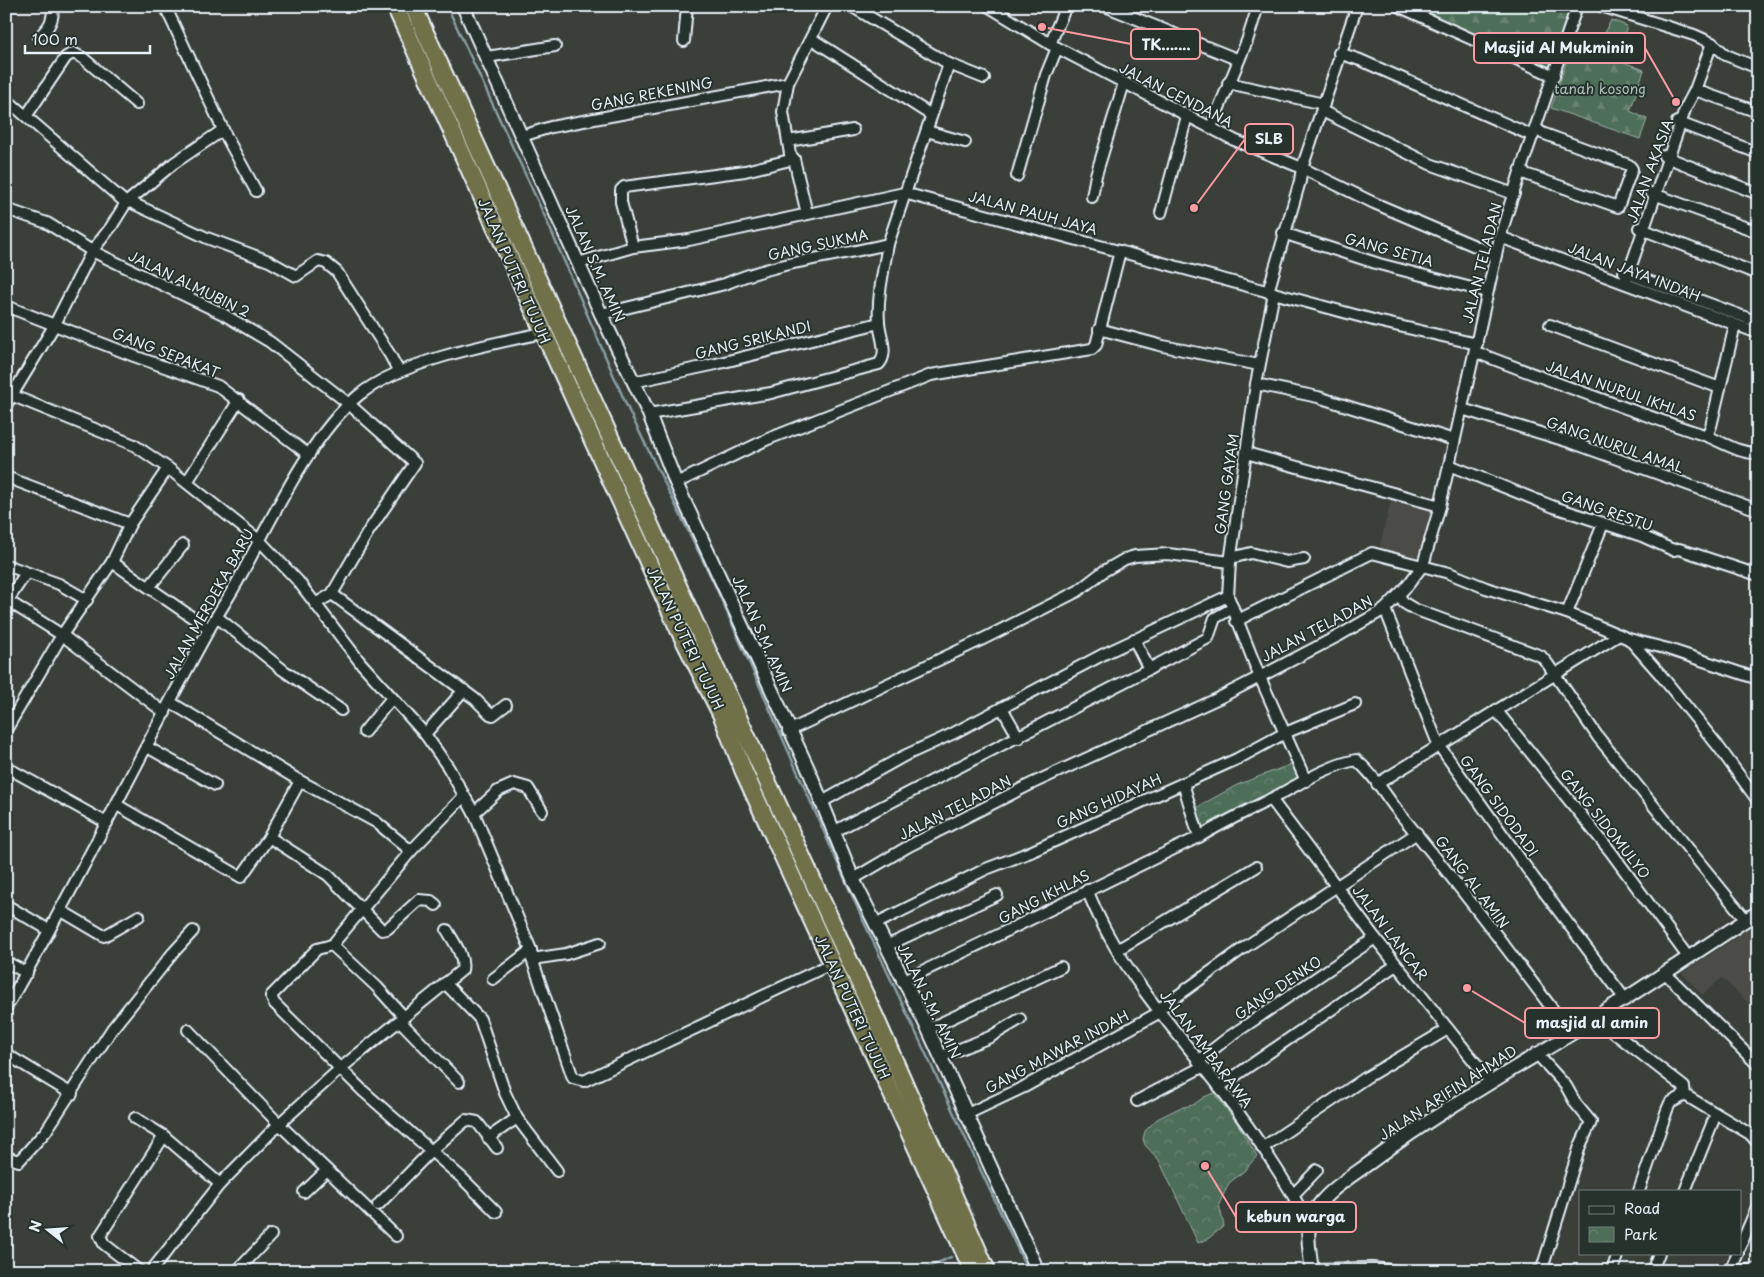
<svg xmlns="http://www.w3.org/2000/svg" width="1764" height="1277" font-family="'Playpen Sans',sans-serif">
<defs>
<pattern id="forest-firs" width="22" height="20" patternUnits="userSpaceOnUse" patternTransform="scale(1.25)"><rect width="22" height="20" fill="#4e6e58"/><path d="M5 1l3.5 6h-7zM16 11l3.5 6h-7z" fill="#688371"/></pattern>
<pattern id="park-crowns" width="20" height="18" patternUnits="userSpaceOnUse" patternTransform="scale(1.25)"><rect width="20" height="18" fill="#4e6e58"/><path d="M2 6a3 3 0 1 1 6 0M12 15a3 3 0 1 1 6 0" fill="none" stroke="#688371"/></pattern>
</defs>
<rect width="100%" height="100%" fill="#3a3f3a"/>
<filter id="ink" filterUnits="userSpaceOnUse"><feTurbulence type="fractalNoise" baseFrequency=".02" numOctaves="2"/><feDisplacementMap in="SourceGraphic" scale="10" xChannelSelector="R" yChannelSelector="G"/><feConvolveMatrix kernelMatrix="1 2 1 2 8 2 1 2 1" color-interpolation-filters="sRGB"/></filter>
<g filter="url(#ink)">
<!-- built -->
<g fill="#4b4b47">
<polygon points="1392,496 1432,505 1417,564 1378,554"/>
<polygon points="1758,923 1758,1012 1722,978 1702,995 1682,973"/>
</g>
<!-- forest -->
<g fill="url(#forest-firs)" stroke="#9bb0a8">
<polygon points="1432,6 1573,6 1551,72 1430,18"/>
<polygon points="1611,20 1627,26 1616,59 1644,70 1630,111 1647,119 1640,139 1551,108 1571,48 1595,55"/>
</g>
<!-- park -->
<g fill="url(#park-crowns)" stroke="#9bb0a8">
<polygon points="1292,764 1303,787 1294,794 1201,840 1194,809 1237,785"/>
<polygon points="1214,1093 1237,1123 1257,1156 1244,1171 1229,1183 1219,1204 1224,1226 1209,1238 1198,1243 1159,1160 1145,1145 1143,1139 1145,1131 1157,1119 1179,1108 1193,1105 1204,1097"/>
</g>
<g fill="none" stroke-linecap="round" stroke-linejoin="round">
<!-- stream -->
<g stroke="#869ea3" stroke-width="2.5">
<polyline points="447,6 546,219 629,411 714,583 862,918 1028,1271"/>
<polyline points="920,1271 951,1257"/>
</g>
<!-- minor casing -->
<g stroke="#e8f1f8" stroke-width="14">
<g id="minor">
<polyline points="165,6 227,138 256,191"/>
<polyline points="851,6 949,64 984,78"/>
<polyline points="988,6 1050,44 1234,140 1302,168 1374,203 1496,255"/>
<polyline points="1105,6 1239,60"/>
<polyline points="1398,6 1554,76"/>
<polyline points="1601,6 1694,35 1712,43 1726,55 1758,68"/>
<path d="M39,37C48,28 55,20 52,6"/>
<polyline points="812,39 931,115"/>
<polyline points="684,41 687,6"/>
<polyline points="1050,44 1066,6"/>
<polyline points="1339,53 1360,60 1533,136"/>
<polyline points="487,57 555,46"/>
<polyline points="1228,83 1324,104"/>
<polyline points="1695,90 1758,112"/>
<polyline points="6,99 126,203"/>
<polyline points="1322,111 1430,164 1514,194"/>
<polyline points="27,115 66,57 73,53 83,58 137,104"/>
<polyline points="1677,122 1758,153"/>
<polyline points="1211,127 1247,41 1258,6"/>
<polyline points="927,131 965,142"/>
<polyline points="522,136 551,127 788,83"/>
<polyline points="788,141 853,130"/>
<polyline points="1664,156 1758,194"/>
<polyline points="1520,172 1618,207 1632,169 1629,165 1542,133 1536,128"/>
<polyline points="1017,176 1046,75 1057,48"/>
<polyline points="1651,193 1758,232"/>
<polyline points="1092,197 1096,175 1124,83"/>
<polyline points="130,202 207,238 269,261 296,276 318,261 326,263 337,272 390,355 399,372"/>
<polyline points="6,209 47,223 92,251 223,314 270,342 349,404 415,463 368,532 332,594 315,604"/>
<polyline points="1161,213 1187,116"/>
<polyline points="807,214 794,159 790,154 783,112 788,83 827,6"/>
<polyline points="1639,228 1758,274"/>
<polyline points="1283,233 1379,264 1487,292"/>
<polyline points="1500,237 1758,333"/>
<polyline points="633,247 621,202 621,190 624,187 745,171 794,159"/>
<polyline points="578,263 633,247 689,240 904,193 1377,321 1477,344"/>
<polyline points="1624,272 1758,322"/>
<polyline points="1625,283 1686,107 1695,90 1712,43"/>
<polyline points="1268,292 1300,181 1302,168 1357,6"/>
<polyline points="1274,293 1256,384 1230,562 1228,596 1259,675 1306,781"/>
<polyline points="6,306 134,356 218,386 309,455"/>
<path d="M601,314L725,284C776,262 834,257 888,244L949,64"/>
<polyline points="1550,325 1720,388"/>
<polyline points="1099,329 1163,346 1259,365"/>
<path d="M1475,352C1551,381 1627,410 1704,435C1721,441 1739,454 1758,453"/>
<polyline points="633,382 716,364 879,323"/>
<polyline points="1256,384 1318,397 1454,440"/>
<polyline points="6,393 134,445 168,468 260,541 298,581 360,662 425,734 448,767 474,813 531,950 532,959 573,1078 584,1081 833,963"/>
<polyline points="6,405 54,326 92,251 111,227 126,203 174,163 223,130"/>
<polyline points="1462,409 1573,443 1758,510"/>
<path d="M649,414L771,393L879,364C889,353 880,336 879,322C877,296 884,269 888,244"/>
<polyline points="1707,436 1711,426 1735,325"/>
<polyline points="1246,453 1440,506"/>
<polyline points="1449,465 1554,507 1642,536 1673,550 1679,549 1758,575"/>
<polyline points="6,477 130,524"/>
<polyline points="187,482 239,400"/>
<polyline points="676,483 768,439 931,375 1092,349 1096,345 1120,251"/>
<polyline points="1231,558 1251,553 1287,562 1304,559"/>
<polyline points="112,562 209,629"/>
<polyline points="6,565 59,584 87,600"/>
<polyline points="150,586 183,545"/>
<polyline points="332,594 475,699 490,714 493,715 506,705"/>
<polyline points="1399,596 1404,603 1414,609 1541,656 1547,663 1598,737 1746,920"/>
<polyline points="8,601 62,635 165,713"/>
<polyline points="6,603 26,573"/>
<polyline points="1385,609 1438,744 1533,877 1625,999"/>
<polyline points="1567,613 1603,524"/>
<polyline points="217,617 283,670 341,710"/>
<polyline points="1236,621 1372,553 1449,573 1486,588 1567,613 1629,639 1668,649 1758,679"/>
<polyline points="1134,639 1149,669 1208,638 1215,618 1233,608"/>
<polyline points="1630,640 1660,674 1718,746 1758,801"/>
<polyline points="170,702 300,781 376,822 411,851"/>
<polyline points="1002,708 1019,738"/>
<polyline points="1496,710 1611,852 1688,957"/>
<polyline points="6,730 62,635 112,562 130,524 168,468"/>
<polyline points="788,731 981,640 1078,591 1104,571 1125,559 1135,556 1168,554 1230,562"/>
<polyline points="364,732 392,698"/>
<polyline points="425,734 464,690"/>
<polyline points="147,747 215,785"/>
<polyline points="6,767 107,823"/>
<polyline points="1377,784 1619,635"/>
<polyline points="1271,799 1375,938 1490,1081"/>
<polyline points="820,803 904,756 952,734 1104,654 1228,596"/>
<polyline points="117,805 241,877 269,837 300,781"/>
<polyline points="474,813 498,791 514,784 528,788 542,811"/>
<polyline points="833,832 1149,669"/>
<polyline points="269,837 328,875 382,930 387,929 419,900 431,901 436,905"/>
<path d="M1199,837C1222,823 1247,811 1271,799C1298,785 1326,766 1356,760C1374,774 1386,797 1401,815C1460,886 1516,960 1571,1034"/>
<polyline points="853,879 909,846 1033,783 1219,698 1340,635 1385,609 1408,585 1423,565 1440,506 1500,237 1520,172 1577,6"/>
<path d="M1087,890C1094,906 1101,923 1110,938C1140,993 1183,1039 1221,1089C1252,1131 1284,1176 1308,1223"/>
<polyline points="6,905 49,930"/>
<polyline points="60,910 104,936 139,916"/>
<polyline points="875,924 986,869 1028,853 1237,759 1285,733 1355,704"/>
<polyline points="332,945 411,851 464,796"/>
<polyline points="886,946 997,895"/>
<polyline points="1116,948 1122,947 1256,867"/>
<polyline points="532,959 566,954 600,943"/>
<polyline points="6,962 27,973"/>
<polyline points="1665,973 1758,1065"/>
<polyline points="493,979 531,950"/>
<path d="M902,981C1002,935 1099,884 1199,837L1183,783"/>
<polyline points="445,983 480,1019 505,1093 517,1118 557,1171"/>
<path d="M6,1008C77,885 139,756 208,631C218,613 230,596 240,577C271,521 310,435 359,395C401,361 489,344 543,333"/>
<polyline points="1158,1010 1245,947 1417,833"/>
<polyline points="404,1017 377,987 332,945 317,949 271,996 274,1003 363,1091 462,1178 496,1212"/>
<polyline points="1595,1018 1684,1087 1685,1095"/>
<polyline points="400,1021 459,1082"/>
<polyline points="928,1029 1061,967"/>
<polyline points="188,1030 279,1124 396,1236"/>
<polyline points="1536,1053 1566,1086 1576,1104 1591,1122 1580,1146 1542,1269"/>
<polyline points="6,1054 72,1094"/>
<polyline points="940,1057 990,1037 1020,1019"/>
<polyline points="1198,1061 1229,1037 1375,938"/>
<polyline points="1219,1087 1396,965"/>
<polyline points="1685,1095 1750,1134 1758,1143"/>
<polyline points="1137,1101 1202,1067"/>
<polyline points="965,1115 1024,1087 1160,1012"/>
<polyline points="135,1118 164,1136 220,1184"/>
<polyline points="488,1138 517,1118"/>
<polyline points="1262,1148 1367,1077 1448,1029"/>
<polyline points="6,1157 19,1161 46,1131 112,1029 173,953 193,931"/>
<polyline points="1639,1191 1667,1110 1670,1103 1685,1095"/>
<polyline points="1685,1191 1716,1114"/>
<polyline points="304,1192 326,1171"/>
<polyline points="1294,1194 1317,1170"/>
<polyline points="378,1205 430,1152 466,1120 477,1122 497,1148"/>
<polyline points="1740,1247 1758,1205"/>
<polyline points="1311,1269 1372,1268 1400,1271"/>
<polyline points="139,1271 104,1244 100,1236 164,1136"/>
<path d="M151,1271L220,1184L279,1124L341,1068L462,970C465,956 453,941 447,930"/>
<polyline points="237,1271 271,1235"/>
<polyline points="1416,1271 1474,1271"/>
<polyline points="1537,1271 1574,1271"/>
<polyline points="1612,1271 1618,1253"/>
<polyline points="1652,1271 1659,1253"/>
<polyline points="1730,1271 1738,1253"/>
<polyline points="1736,1271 1758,1269"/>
</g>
</g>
<!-- tertiary casing -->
<g stroke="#e8f1f8" stroke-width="16">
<g id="tertiary">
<polyline points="463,6 601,314 649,414 676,483 810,773 853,879 928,1029 1038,1271"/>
<path d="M1312,1271C1310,1252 1304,1228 1314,1212C1326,1191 1352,1176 1371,1162C1435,1114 1503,1075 1571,1034C1590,1023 1606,1008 1625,999L1758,912"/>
</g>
</g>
<!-- trunk casing -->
<g stroke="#e8f1f8" stroke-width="20">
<g id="trunk">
<polyline points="395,6 680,632 722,716 744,772 973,1271"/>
<polyline points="413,6 876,1019 987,1271"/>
</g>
</g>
<!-- minor -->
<use href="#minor" stroke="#26332d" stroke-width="10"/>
<!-- tertiary -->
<use href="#tertiary" stroke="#26332d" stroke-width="12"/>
<!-- trunk -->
<use href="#trunk" stroke="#70704a" stroke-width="16"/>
</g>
</g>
<g text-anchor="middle" stroke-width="4" stroke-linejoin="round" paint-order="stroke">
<!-- park labels -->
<g font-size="14" fill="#aabdb8" stroke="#26332d">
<text x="1600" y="94">tanah kosong</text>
</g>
<!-- street labels -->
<g font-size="14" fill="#e8f1f8" stroke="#26332d">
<text transform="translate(652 94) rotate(-11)" y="5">GANG REKENING</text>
<text transform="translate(1176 95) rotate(27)" y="5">JALAN CENDANA</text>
<text transform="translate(1650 171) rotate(-70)" y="5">JALAN AKASIA</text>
<text transform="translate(1033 213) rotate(15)" y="5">JALAN PAUH JAYA</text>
<text transform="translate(818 245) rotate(-12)" y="5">GANG SUKMA</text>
<text transform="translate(1389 250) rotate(15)" y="5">GANG SETIA</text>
<text transform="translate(1482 263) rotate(-76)" y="5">JALAN TELADAN</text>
<text transform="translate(595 264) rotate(66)" y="5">JALAN S.M. AMIN</text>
<text transform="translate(514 271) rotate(66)" y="5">JALAN PUTERI TUJUH</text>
<text transform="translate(1634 272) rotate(21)" y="5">JALAN JAYA INDAH</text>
<text transform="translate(189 284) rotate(26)" y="5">JALAN ALMUBIN 2</text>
<text transform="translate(753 340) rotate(-14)" y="5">GANG SRIKANDI</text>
<text transform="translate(166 353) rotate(21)" y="5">GANG SEPAKAT</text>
<text transform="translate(1621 391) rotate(19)" y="5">JALAN NURUL IKHLAS</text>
<text transform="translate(1615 445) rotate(19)" y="5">GANG NURUL AMAL</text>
<text transform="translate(1227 484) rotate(-82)" y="5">GANG GAYAM</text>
<text transform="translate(1607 511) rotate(19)" y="5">GANG RESTU</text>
<text transform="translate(209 604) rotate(-61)" y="5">JALAN MERDEKA BARU</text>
<text transform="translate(1317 629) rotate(-28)" y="5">JALAN TELADAN</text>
<text transform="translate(762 634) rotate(66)" y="5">JALAN S.M. AMIN</text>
<text transform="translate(685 638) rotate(64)" y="5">JALAN PUTERI TUJUH</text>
<text transform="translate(1109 801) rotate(-24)" y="5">GANG HIDAYAH</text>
<text transform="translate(1499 806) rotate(54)" y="5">GANG SIDODADI</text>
<text transform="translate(955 808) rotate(-27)" y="5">JALAN TELADAN</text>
<text transform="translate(1605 824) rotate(52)" y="5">GANG SIDOMULYO</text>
<text transform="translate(1472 882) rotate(53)" y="5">GANG AL AMIN</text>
<text transform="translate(1044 897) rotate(-27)" y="5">GANG IKHLAS</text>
<text transform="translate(1390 933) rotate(53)" y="5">JALAN LANCAR</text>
<text transform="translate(1278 988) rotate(-34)" y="5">GANG DENKO</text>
<text transform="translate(929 1001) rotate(64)" y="5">JALAN S.M. AMIN</text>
<text transform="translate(852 1007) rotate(65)" y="5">JALAN PUTERI TUJUH</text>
<text transform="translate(1206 1049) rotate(53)" y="5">JALAN AMBARAWA</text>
<text transform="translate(1057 1052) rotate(-28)" y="5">GANG MAWAR INDAH</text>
<text transform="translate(1448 1093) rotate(-33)" y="5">JALAN ARIFIN AHMAD</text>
</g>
</g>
<!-- callouts -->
<path fill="none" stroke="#ff9aa2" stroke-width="2" d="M1042 27L1131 44M1676 102L1645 48M1194 208L1245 139M1467 988L1525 1023M1205 1166L1236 1217"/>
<g fill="#ff9aa2" stroke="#26332d" stroke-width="2">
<circle cx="1042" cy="27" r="5"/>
<circle cx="1676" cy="102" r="5"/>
<circle cx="1194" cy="208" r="5"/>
<circle cx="1467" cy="988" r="5"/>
<circle cx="1205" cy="1166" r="5"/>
</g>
<g fill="#26332d" stroke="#ff9aa2" stroke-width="2">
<rect x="1131" y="29" width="69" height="30" rx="5"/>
<rect x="1474" y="33" width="171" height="30" rx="5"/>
<rect x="1245" y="124" width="48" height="30" rx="5"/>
<rect x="1525" y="1008" width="134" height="30" rx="5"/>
<rect x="1236" y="1202" width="120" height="30" rx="5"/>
</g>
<g font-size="15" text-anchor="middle" font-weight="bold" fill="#e8f1f8">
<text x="1166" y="50">TK.......</text>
<text x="1559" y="53">Masjid Al Mukminin</text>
<text x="1269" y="144">SLB</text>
<text x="1592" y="1028">masjid al amin</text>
<text x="1296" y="1222">kebun warga</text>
</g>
<!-- margin -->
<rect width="1764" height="1277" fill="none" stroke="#26332d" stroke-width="25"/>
<rect x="12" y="12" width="1739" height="1252" fill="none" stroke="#e8f1f8" stroke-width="2" filter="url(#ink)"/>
<!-- legend -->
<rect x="1579" y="1190" width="162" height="65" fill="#26332d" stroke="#747f7e"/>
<rect x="1589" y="1206" width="25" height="8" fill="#26332d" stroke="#747f7e"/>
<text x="1624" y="1214" font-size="15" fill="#e8f1f8">Road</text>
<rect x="1589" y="1227" width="25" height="15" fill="url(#park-crowns)" stroke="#747f7e"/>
<text x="1624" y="1240" font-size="15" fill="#e8f1f8">Park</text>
<!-- north arrow -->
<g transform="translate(48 1230) rotate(287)" stroke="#26332d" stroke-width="4" paint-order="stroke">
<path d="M0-4L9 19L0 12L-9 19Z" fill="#e8f1f8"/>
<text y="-8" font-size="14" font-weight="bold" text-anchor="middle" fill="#e8f1f8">N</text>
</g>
<!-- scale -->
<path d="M25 45v8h125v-8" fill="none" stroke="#e8f1f8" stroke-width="2.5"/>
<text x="32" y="45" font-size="15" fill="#e8f1f8" stroke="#26332d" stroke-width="4" paint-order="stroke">100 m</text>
</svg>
